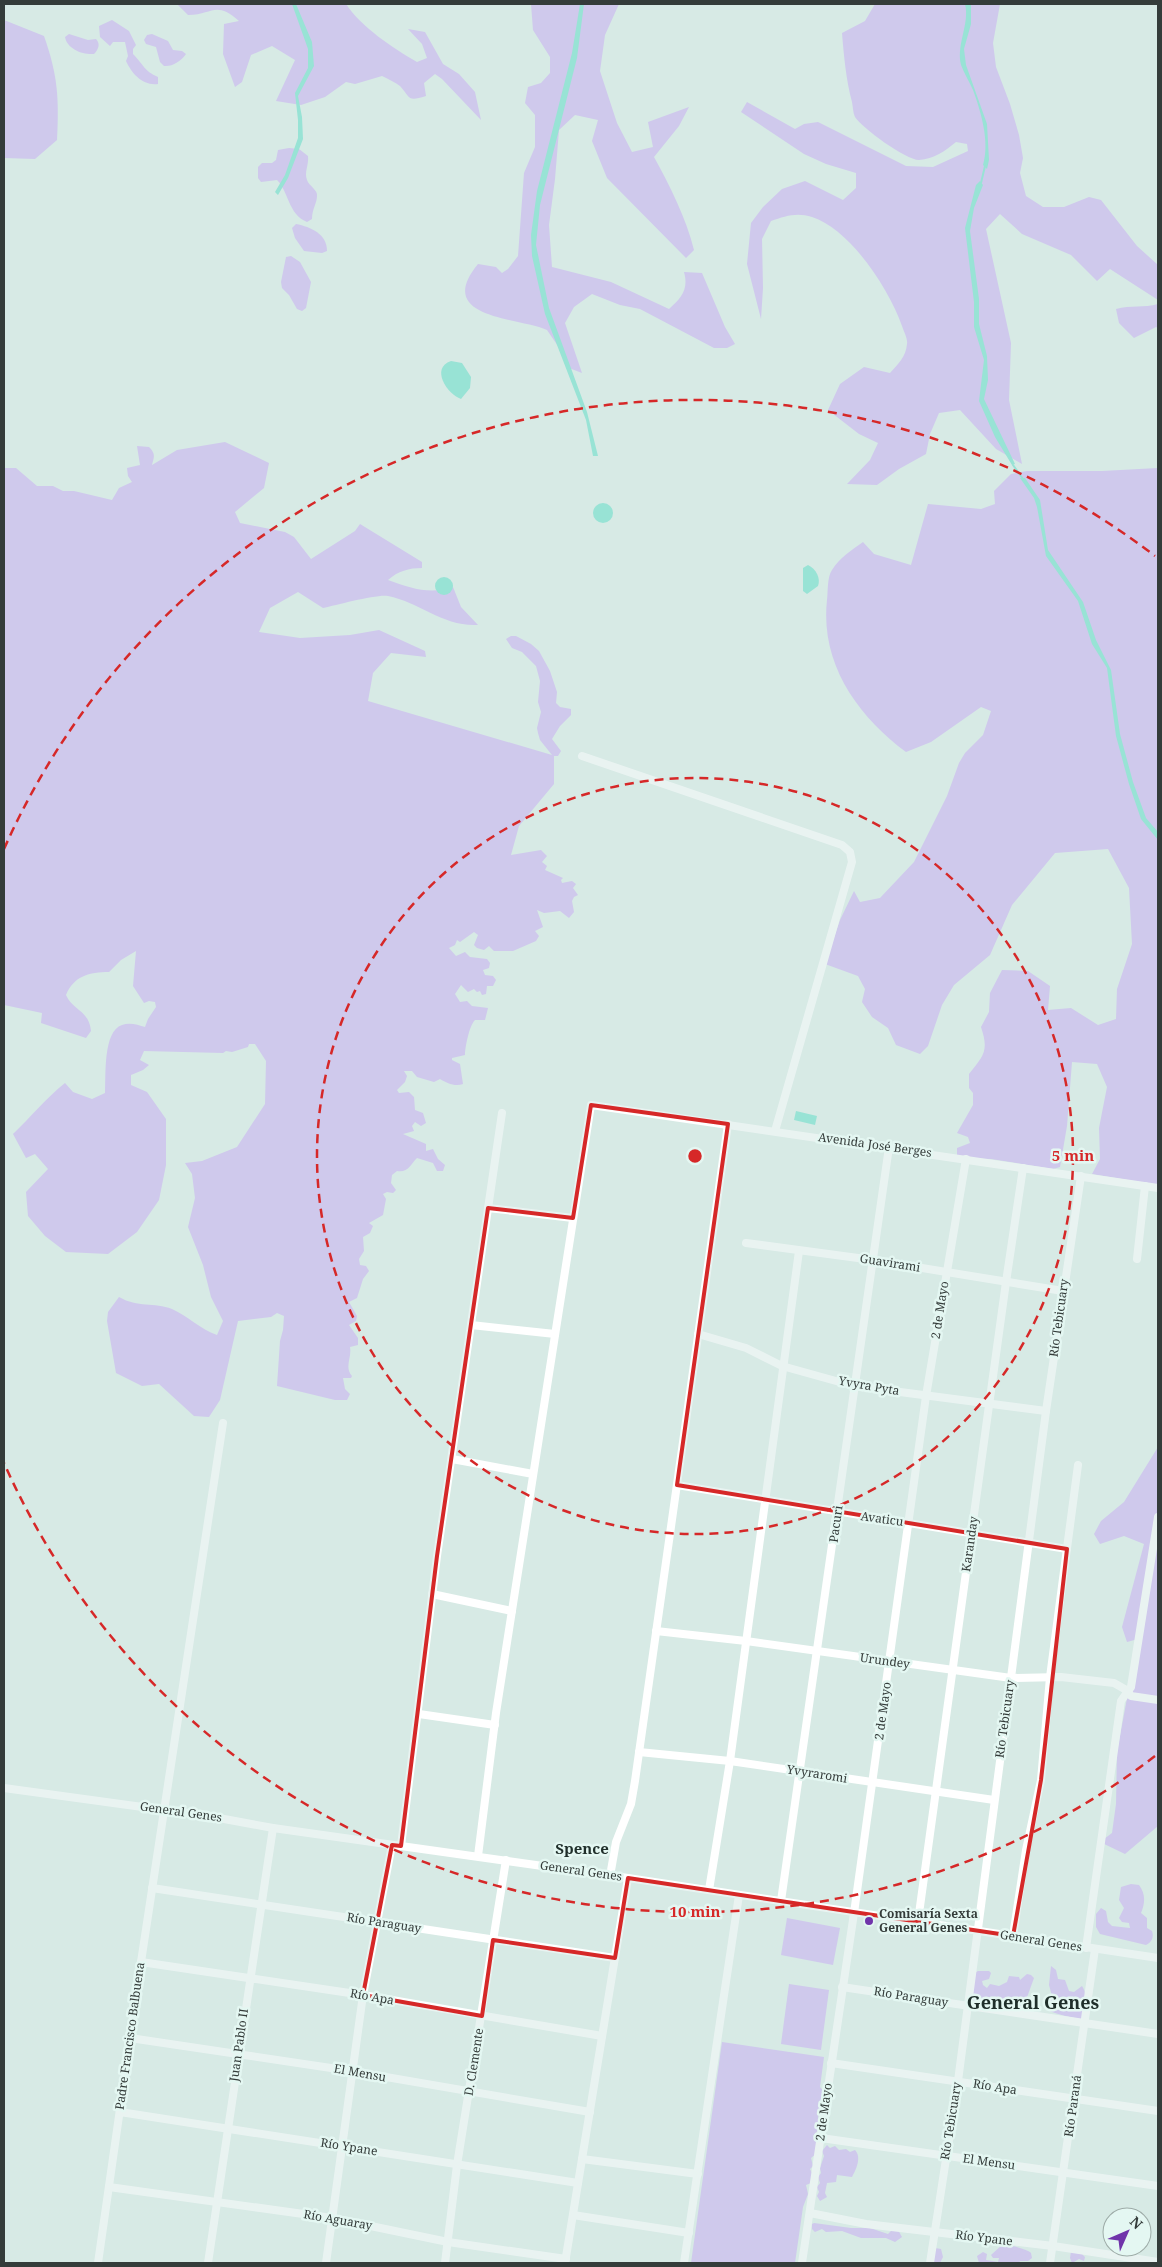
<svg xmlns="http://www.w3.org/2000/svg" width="1162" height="2267" font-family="'Noto Serif',serif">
<rect width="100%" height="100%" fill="#d7eae5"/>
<!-- green -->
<g fill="#c5a2f4">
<path d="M177,4H346C361,27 393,48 417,62L427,58L422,44L408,29L425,32L443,64L459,74L475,92L481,120L442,79L435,74L424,83L426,96C407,102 411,98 400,86C395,82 388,79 382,76L355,84L346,82L325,97L301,105L276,101L295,60L272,46L251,55L242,82L235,87L223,54L224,24L239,21C215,0 213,15 188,15Z"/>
<path d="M531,4H619L605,35L600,71L617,123L632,152L653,147L648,122L689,107L679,126L654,157C670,186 686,218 694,250L686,258L607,178L592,141L598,120L575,115L559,130L555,179L549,225L552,267L611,282L669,309C681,298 689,290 684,272L702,273L725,327L735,344L727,348H714L640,309L620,305L592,294L574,307L565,323L582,373L569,368L560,349L547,330C518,317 433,319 478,264L496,267L502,273L508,269L518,256L524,173L535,147V115L525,103L528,87L541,83L550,73V57L533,30Z"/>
<path d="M875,4H1000L993,43L996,67L1010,104L1019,135L1023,158L1020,173L1026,196L1043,207H1064L1089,197L1101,200L1137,246L1158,265V300L1110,269L1097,281L1071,255L1022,234L1000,214L986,229L1011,343L1009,400L1022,464L996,449L960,410L939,413L930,434L926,454L899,469L877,485L847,484L870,460L878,443L859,434L828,410L840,384L864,367L890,373C898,364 906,357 907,344C908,339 904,332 902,326C889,289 851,230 812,217C797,212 785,216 771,221L762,239L763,288L761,319L747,264L751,223L763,207L782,189L805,181L843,200L856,188V173L826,164L804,154L741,112L747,102L795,129L804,124L818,122L906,166L933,167L968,151L967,144L956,142C945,151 934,159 919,160C906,160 862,128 855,117C853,113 853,107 852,102C846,79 844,57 842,33L865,21Z"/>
<path d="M4,20L44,36C58,76 59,98 57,140L35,159L4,158Z"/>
<path d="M112,20L129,31L136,45L133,49V54C144,65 144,71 158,77V84C143,86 132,74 126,61L128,56L125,42H113L110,46L100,37L99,26Z"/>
<path d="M69,34L88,40L96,39C101,44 98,50 94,54C83,55 67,49 65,37Z"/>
<path d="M152,34L168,41L173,50L182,51L186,54C181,61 172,67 164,66L160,62L156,47L146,44L144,40L147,35Z"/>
<path d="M289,148L299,149L308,156C309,165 304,172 307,180C309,186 318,190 317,196C317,203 312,209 312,219L307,222C288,214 289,192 277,180L261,182L258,178V167L262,163H272L276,160L278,150Z"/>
<path d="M296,224C311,227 327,234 327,251L322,253L304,251L295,238L292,228Z"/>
<polygon points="291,256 300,262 311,282 306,308 302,311 297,309 289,295 282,288 281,282 286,257"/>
<path d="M1158,304V328L1156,327L1134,338L1119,323L1116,309C1131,305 1144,308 1158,304Z"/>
<path d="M225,442L269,463L264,488L235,512L240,523L285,532L294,537L311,559L355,531L360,524L422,562V568C409,568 398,571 388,580C410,588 430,595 453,587L461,607L478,625C444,627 419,602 388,596C377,594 337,605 323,608L298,592L270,608L259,632L300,638L350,635L379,630L425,651L426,657L391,653L373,673L368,701L552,755L540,740L538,733L537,728L541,712L538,702L540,681L536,666L522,652L512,648L506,639L511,636H516L531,644L539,651L550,671L557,692L556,703L560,707L571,709V715L560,726L552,739L561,751L558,756H554V784L519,826L511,855L541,850L547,856L542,862L547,866L545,870L563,878L561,880L562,883L572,881L576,884L573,888L578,895L574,897L572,901L574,912L569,918L560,911L544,913L537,910L543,927L535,931L539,936L536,941L513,951H494L489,946L484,950L477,948L474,945L478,935L474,932L460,942L457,940L455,945L449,948L456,956L465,952L470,957L487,959L490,963L489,968L483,970L485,975L493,976L496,980L493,986H487L486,994L482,995L480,991L477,992L474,989L468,992L461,985L455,994L460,1002L467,1001L472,1006L488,1008L485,1020H475C469,1026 465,1048 465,1055L452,1058V1060L460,1064L463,1084C455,1087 447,1083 440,1079L434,1082L417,1077L412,1071H404L407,1076L405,1082L397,1090L399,1093L409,1092L414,1097L415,1110L423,1113L426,1123L421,1126L415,1122L412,1126L414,1131L403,1134L426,1144V1151L433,1149L438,1159L445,1165L443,1171H437L433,1163L417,1158C410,1165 408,1173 397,1171L392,1175L391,1183L396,1190L393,1193L387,1192L383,1194L386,1199L383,1215L369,1223L373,1226L370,1233L363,1237L364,1251L359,1259L360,1265L366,1266L369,1271L363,1279L357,1298L349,1302L357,1316L356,1321L349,1325L358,1338V1345L350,1347C352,1358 344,1367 352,1376L351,1378H343L345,1389L350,1394L347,1400H335L277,1386L280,1341L283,1330L284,1316L277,1313L271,1317L238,1321L220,1400L209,1417L194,1416L159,1384L142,1386L116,1373L107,1321L108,1312L119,1297C138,1308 154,1302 172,1309C188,1316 200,1329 217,1335L223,1321L211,1297L203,1265L188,1227L195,1198L192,1174L185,1163L202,1161L237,1147L265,1104L266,1061L255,1044H249L248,1047L232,1052L226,1051L223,1053L144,1051L140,1060L149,1065L143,1070L131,1075V1085L147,1092L166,1119V1165L159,1200L137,1232L108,1254L66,1252L45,1236L28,1216L26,1192L48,1169L35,1154L26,1158L13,1134C31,1117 46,1098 65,1083L73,1092L92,1099L105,1093C106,1075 103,1031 122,1025C130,1022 138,1025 145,1027L148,1019L156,1007L155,1002L149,1001L144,1003L133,986L136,951L121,960L109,972C89,972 74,976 66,995C73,1011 89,1010 91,1031L86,1038L41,1023L42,1013L4,1005V468H16L37,486H53L63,491H74L112,500L119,488L132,482L128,476L127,468L140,465L137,446L149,447C156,454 154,457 152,465L177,450Z"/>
<path d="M1158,468V1185L1092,1174L1100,1159L1099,1128L1107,1087L1097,1064L1072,1062L1067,1126L1060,1167L1053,1169L991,1159L957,1158V1148L970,1143L968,1137L957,1133L973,1105V1093L969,1088V1074C984,1055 989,1051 981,1027L989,1012L990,993L1002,970L1028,971L1050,986L1048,1010L1071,1008L1098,1025L1116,1019L1117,989L1132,944L1129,888L1108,849L1055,853L1012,905L990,955L954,985L942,1005L928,1046L920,1054L896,1045L888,1028L872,1017L862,1002L865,989L858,976L825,964L840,920L854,891L860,902L880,898L914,862L947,796L959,763L965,753L983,735L991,711L981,707L931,742L906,752C858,716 820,664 827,600C828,592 827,577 832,570C839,558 852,550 863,542L874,554L911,565L928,504L981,509L995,504L994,491L1011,474L1027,471H1102Z"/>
<polygon points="1158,1447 1158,1826 1125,1854 1100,1842 1112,1833 1116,1804 1117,1752 1138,1639 1127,1642 1122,1627 1144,1544 1124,1536 1100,1544 1094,1534 1101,1521 1124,1502"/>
<path d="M1131,1884L1139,1885C1146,1894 1145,1904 1141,1913L1147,1918V1928L1152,1931C1154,1937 1152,1942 1146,1945L1100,1934L1096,1927V1914L1101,1908L1106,1911L1108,1922L1112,1926L1130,1928L1129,1923L1122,1922L1119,1918L1124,1908L1119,1900L1121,1887Z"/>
<polygon points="787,1918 840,1928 833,1965 781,1955"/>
<path d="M1051,1966L1056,1970L1058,1979L1065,1980L1069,1991L1074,1992L1082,1986C1087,1994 1085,1997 1082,2005L1085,2011L1082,2019C1077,2019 1052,2013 1048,2010L1049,2004L1046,1999V1997L1052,1996L1049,1985Z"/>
<polygon points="978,1971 989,1971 991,1973 989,1979 982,1981 983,1985 987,1988 990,1984 999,1986 1007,1982 1009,1976 1019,1977 1020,1980 1027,1974 1031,1975 1034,1978 1026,2000 1028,2008 1026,2012 976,2006 972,2002 973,1974"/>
<polygon points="789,1984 829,1990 821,2050 781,2044"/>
<path d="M722,2042L824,2057L820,2087L825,2093C821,2101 823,2109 818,2116L820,2128L813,2136L817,2139V2153L811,2158L813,2166L810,2169L812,2173L811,2183L806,2185L808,2194L803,2207L795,2263H691Z"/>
<path d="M827,2145L830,2148L835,2146L839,2150L846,2149L850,2152L855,2150C862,2157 856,2170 852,2177L837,2175L836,2182L827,2183L825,2193L827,2197L820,2201L817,2196L819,2192L817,2187L820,2183L818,2177L821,2173L820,2168L824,2156L822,2151Z"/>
<polygon points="814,2223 851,2228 870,2228 888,2234 892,2230 898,2230 902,2237 895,2242 886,2238 861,2238 842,2231 826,2232 822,2229 815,2232 812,2229 812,2224"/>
<path d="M1003,2244C1010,2245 1027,2249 1031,2253L1032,2258L1028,2261H1020L1019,2263H979L977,2256L983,2252L987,2254L986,2260L998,2262L999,2258H993L991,2255Z"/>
<polygon points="935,2248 941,2249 943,2257 940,2263 928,2263"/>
<polygon points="1071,2251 1082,2254 1085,2257 1084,2261 1079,2259 1072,2263 1070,2258"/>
</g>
<!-- water -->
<g fill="#4ddbc1">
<polygon points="292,4 296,4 312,42 314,66 298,96 302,117 303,139 288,178 278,195 275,192 285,175 298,138 298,120 295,93 308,68 308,49"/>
<polygon points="580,4 584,4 577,58 540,205 536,245 549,308 587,412 598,456 593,456 586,420 545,314 532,256 531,235 537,191 572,53"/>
<path d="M965,4H971V24L964,49L966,65L987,124L989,160L987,169L983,165C990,142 981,112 973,90C969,81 964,73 961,65C956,44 970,24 965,4Z"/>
<polygon points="980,181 983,185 974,208 970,231 979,299 979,324 987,356 988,380 984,399 1015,464 1012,465 995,437 979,401 984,360 974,327 974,302 965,228 976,185"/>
<path d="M451,361L462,363L471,377L470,388L461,399C447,394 430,368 451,361Z"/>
<polygon points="1020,478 1025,478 1040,500 1048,550 1083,602 1096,640 1111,670 1120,734 1133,782 1146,818 1158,832 1158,840 1141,819 1129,784 1116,736 1107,668 1092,644 1078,601 1046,556 1037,507 1034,498"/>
<circle cx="603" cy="513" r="10"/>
<path d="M808,565C816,569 821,578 818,586L807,594L803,591V568Z"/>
<circle cx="444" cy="586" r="9"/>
<polygon points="796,1111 817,1116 815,1125 794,1120"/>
</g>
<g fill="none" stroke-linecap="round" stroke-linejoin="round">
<!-- stream -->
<g stroke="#4ddbc1" stroke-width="2">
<polyline points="981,183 985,166"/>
<polyline points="1013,465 1023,479"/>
</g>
<!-- minor -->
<g stroke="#fff" stroke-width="8">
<polyline points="582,756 842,845 850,852 852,862 775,1131"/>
<polyline points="488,1208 573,1218"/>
<polyline points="746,1243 873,1260 1063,1291"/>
<polyline points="1137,1259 1145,1186"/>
<polyline points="471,1325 555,1334"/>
<polyline points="698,1334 746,1348 782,1366 854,1386 1046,1411"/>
<polyline points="452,1459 533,1474"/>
<polyline points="677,1485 1067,1549"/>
<polyline points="1158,1517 1131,1687 1128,1691 1131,1696 1158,1700"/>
<polyline points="432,1594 512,1611"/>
<polyline points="656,1631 746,1641 1011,1678 1061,1677 1114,1683 1128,1691 1121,1701 1086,1948"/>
<polyline points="419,1714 495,1725"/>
<polyline points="639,1752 730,1761 994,1800"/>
<polyline points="4,1788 208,1816 273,1828 628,1878 1158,1958"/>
<polyline points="401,1846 437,1556 502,1113"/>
<polyline points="478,1856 496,1713 591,1105 1158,1188"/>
<polyline points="610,1876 616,1842 631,1804 635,1781 728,1124"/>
<polyline points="152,1888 615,1958"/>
<polyline points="709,1890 730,1761 799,1251"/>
<polyline points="781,1901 889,1147"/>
<polyline points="918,1921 1006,1282 1023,1168"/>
<polyline points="1013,1936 1026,1850 1041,1780 1050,1677 1078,1465"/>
<polyline points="141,1962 363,1995 602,2036"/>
<polyline points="842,1987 1158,2034"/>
<polyline points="130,2038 351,2071 590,2112"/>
<polyline points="831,2063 1158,2111"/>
<polyline points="120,2112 578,2183"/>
<polyline points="821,2138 1158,2186"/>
<polyline points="582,2159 698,2174"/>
<polyline points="109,2187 332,2218 448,2242 566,2259"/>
<polyline points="810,2213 866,2224 1053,2246 1158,2262"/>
<polyline points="573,2215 689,2233"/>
<polyline points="98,2263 141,1962 223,1423"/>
<polyline points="208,2263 273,1828"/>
<polyline points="326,2263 363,1995 392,1845"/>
<polyline points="445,2263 457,2165 506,1860"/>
<polyline points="565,2263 628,1878"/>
<polyline points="684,2263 739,1895"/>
<polyline points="802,2263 854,1913 926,1396 966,1159"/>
<polyline points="930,2263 958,2081 1046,1411 1081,1176"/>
<polyline points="1050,2263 1095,1949"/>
</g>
</g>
<!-- marked area -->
<path d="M0 0H1162V2267H0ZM591,1105L728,1124L677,1485L1067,1549L1041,1780L1013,1936L628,1878L615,1958L493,1940L482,2016L363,1995L392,1845L401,1846L437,1556L488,1208L573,1218Z" fill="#d7eae5" fill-opacity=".55" fill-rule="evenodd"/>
<path fill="none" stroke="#d62828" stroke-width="4" stroke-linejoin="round" d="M591,1105L728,1124L677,1485L1067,1549L1041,1780L1013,1936L628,1878L615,1958L493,1940L482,2016L363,1995L392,1845L401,1846L437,1556L488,1208L573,1218Z"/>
<!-- distance rings -->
<g fill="none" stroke="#d62828" stroke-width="2.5" stroke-dasharray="9 6">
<circle cx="695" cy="1156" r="378"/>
<path d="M1155 1756A756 756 0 0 1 4 1463M4 849A756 756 0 0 1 1155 556"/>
</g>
<!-- markers -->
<circle fill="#7034aa" stroke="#e4f7f2" stroke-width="2" cx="869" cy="1921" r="5"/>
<g text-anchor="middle" stroke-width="5" stroke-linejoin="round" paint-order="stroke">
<!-- street labels -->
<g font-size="12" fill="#343c3a" stroke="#e4f7f2">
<text transform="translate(875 1145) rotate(8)" y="4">Avenida José Berges</text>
<text transform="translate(890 1263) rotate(9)" y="4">Guavirami</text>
<text transform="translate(940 1310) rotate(-81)" y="4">2 de Mayo</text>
<text transform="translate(1059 1318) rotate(-82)" y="4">Río Tebicuary</text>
<text transform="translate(869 1386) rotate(10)" y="4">Yvyra Pyta</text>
<text transform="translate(882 1519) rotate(8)" y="4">Avaticu</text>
<text transform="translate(836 1524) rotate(-82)" y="4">Pacuri</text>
<text transform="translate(970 1544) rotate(-82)" y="4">Karanday</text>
<text transform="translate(885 1661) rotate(8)" y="4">Urundey</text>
<text transform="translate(883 1711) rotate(-82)" y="4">2 de Mayo</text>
<text transform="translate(1005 1719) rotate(-82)" y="4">Río Tebicuary</text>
<text transform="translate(817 1774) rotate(9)" y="4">Yvyraromi</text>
<text transform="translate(181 1812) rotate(8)" y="4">General Genes</text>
<text transform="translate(581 1871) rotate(8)" y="4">General Genes</text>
<text transform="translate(384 1923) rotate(9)" y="4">Río Paraguay</text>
<text transform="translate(1041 1941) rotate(9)" y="4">General Genes</text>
<text transform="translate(372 1997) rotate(10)" y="4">Río Apa</text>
<text transform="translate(911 1997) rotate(9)" y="4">Río Paraguay</text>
<text transform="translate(130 2036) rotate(-82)" y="4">Padre Francisco Balbuena</text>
<text transform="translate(239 2045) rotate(-82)" y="4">Juan Pablo II</text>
<text transform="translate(474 2062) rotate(-81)" y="4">D. Clemente</text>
<text transform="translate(360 2073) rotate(10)" y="4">El Mensu</text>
<text transform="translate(995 2087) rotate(9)" y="4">Río Apa</text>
<text transform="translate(1073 2106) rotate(-82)" y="4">Río Paraná</text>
<text transform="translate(824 2112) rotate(-82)" y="4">2 de Mayo</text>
<text transform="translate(951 2121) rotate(-81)" y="4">Río Tebicuary</text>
<text transform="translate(349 2147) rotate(9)" y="4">Río Ypane</text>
<text transform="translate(989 2162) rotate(8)" y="4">El Mensu</text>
<text transform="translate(338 2220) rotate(10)" y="4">Río Aguaray</text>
<text transform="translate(984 2238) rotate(7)" y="4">Río Ypane</text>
</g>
<!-- poi labels -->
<g font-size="12" font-weight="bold" fill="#343c3a" stroke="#e4f7f2" text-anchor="start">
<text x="879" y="1918">Comisaría Sexta<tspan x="879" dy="14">General Genes</tspan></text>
</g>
<!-- quarter labels -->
<g font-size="15" font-weight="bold" fill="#1f2e2a" stroke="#e4f7f2">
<text x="582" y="1854">Spence</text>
</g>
<!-- district labels -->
<g font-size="18" font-weight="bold" fill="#1f2e2a" stroke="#e4f7f2">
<text x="1033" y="2009">General Genes</text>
</g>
</g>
<circle cx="695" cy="1156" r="8" fill="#d62828" stroke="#e4f7f2" stroke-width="2.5"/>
<g font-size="15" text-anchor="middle" font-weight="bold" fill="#d62828" stroke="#e4f7f2" stroke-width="5" stroke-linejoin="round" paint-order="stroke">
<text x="1073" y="1161">5 min</text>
<text x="695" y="1917">10 min</text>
</g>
<!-- border -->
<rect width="1162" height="2267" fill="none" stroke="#343c3a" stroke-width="10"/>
<!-- north arrow -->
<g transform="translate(1127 2232) rotate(45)"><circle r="24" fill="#e4f7f2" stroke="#9eaca8"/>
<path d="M0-4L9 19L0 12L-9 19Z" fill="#7034aa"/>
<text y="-8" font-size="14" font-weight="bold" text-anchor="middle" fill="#343c3a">N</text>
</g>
</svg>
